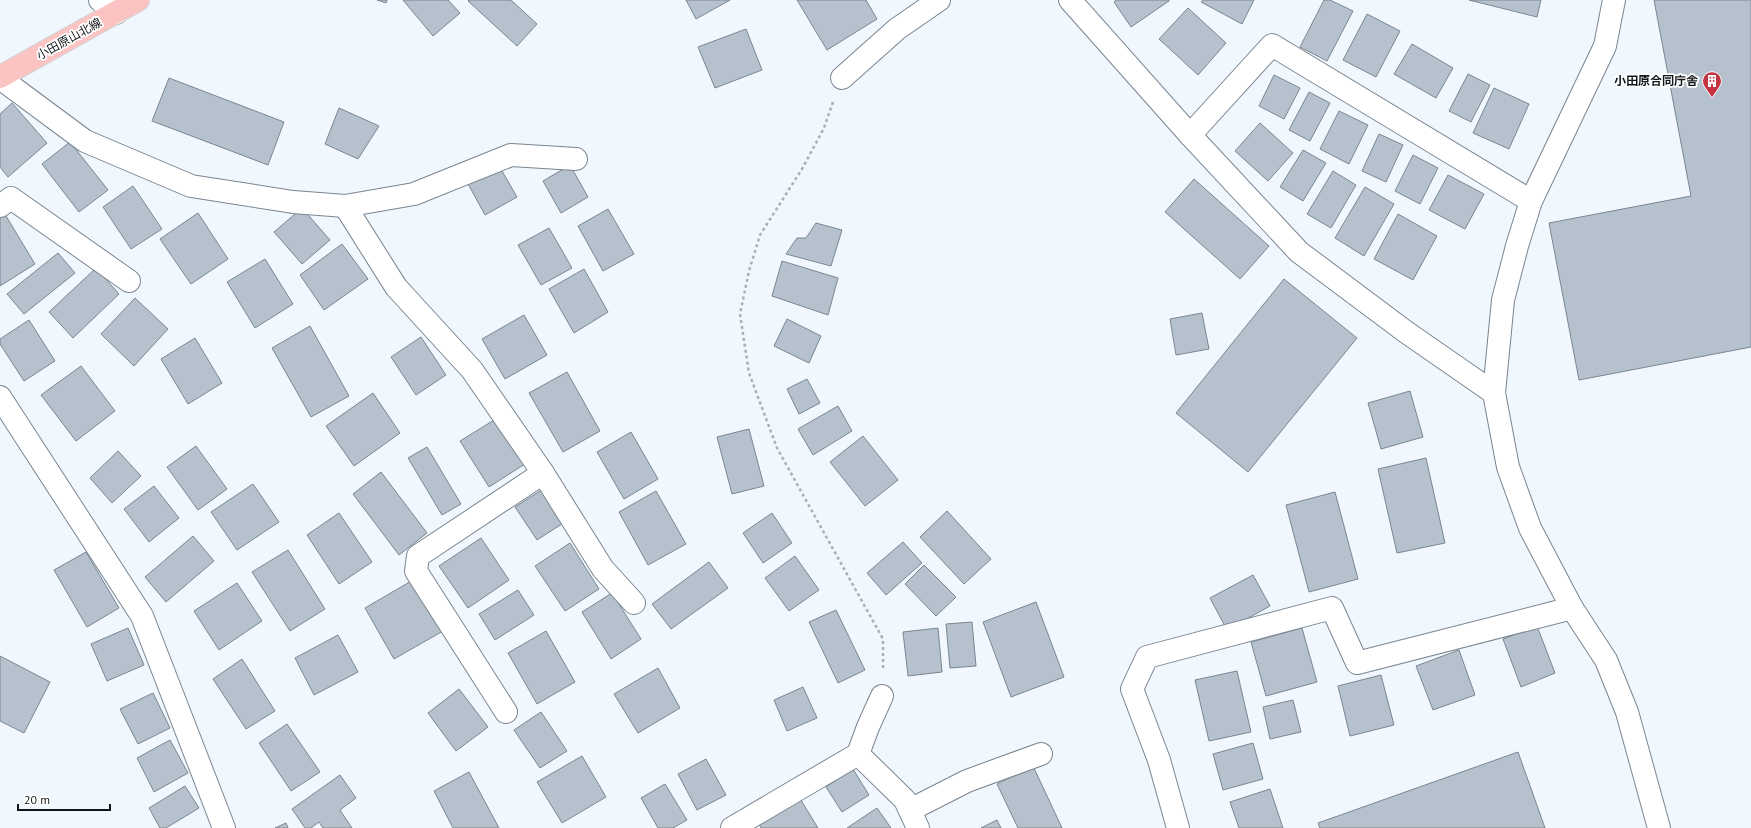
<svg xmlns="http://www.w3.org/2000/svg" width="1751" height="828" font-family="'PT Sans','Noto Sans JP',sans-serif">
<rect width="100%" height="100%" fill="#f0f7fe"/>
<!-- building -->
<g fill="#b5c1cc" stroke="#7b8690">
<polygon points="377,0 387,0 386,3"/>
<polygon points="403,0 448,0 460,13 433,36"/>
<polygon points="469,0 511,0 537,24 517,46 468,1"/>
<polygon points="686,0 730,0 696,19"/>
<polygon points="797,0 866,0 877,19 827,50"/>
<polygon points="1116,0 1169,0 1169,1 1131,27 1114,2"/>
<polygon points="1203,0 1254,0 1242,24 1201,2"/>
<polygon points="1324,0 1330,0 1353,11 1327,61 1300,47"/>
<polygon points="1469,0 1541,0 1537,17"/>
<polygon points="1654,0 1751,0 1751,347 1579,380 1549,223 1691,196"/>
<polygon points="1188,8 1226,43 1198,75 1159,39"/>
<polygon points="1367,14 1400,31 1376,77 1343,60"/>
<polygon points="746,29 762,70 715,88 698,47"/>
<polygon points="1412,44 1453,68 1436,98 1394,74"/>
<polygon points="1468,74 1490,85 1471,122 1449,111"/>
<polygon points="1274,75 1300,88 1284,119 1259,106"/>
<polygon points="169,78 284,122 268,165 152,121"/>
<polygon points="1494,88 1529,104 1509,149 1473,133"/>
<polygon points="1309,92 1330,103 1310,141 1289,130"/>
<polygon points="12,103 47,143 8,177 0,167 0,114"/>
<polygon points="339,108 379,126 358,159 325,144"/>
<polygon points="1339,111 1368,125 1349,164 1320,149"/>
<polygon points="1260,123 1293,153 1268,181 1235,151"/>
<polygon points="1379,134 1403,145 1386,182 1362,171"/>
<polygon points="70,142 108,190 79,212 42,164"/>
<polygon points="1303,150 1326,163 1303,201 1280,187"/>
<polygon points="1413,155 1438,168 1420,204 1395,191"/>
<polygon points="498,164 517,197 485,215 467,182"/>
<polygon points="570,165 588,197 561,213 543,181"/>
<polygon points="1333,171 1356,185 1331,228 1307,214"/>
<polygon points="1448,175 1484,194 1465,229 1429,210"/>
<polygon points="1194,179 1269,246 1240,279 1165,212"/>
<polygon points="133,186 162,229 131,249 103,207"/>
<polygon points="1365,187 1394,204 1364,256 1335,238"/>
<polygon points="302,208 330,240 302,264 274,232"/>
<polygon points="608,209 634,254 603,271 578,226"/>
<polygon points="3,211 35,264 0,286 0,212"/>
<polygon points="198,213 228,259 191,284 160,239"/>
<polygon points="1398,214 1437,236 1413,280 1374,259"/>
<polygon points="816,223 842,230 831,266 786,254 797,238 806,238"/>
<polygon points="549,228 572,268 541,285 518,245"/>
<polygon points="342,244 368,279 324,310 300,275"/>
<polygon points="58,253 75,273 24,314 7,294"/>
<polygon points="265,259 293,304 255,328 227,282"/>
<polygon points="782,261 838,278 828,315 772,296"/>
<polygon points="96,268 119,294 73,338 49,312"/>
<polygon points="584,269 608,312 574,333 549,289"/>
<polygon points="1284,279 1357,338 1248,472 1176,413"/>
<polygon points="135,298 168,329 134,366 101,334"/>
<polygon points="1202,313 1209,349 1176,355 1170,319"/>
<polygon points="524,315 547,355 505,379 482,339"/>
<polygon points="787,319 821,336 809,363 774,346"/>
<polygon points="29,320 55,361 24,381 0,344 0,339"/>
<polygon points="310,326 349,396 311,417 272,348"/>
<polygon points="421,337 446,375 416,395 391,357"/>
<polygon points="195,338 222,383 188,404 161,359"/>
<polygon points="81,366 115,411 76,441 41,395"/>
<polygon points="567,372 600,431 563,452 529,393"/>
<polygon points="807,379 820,403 799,414 787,389"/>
<polygon points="1410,391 1423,437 1381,449 1368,403"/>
<polygon points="373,393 400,433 354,466 326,426"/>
<polygon points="838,406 852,431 813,455 798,429"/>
<polygon points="499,417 528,462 489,487 460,441"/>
<polygon points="749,429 764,486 732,494 717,437"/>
<polygon points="631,432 658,479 624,499 597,452"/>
<polygon points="863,436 898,480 865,506 830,462"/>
<polygon points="196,446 227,489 198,510 167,467"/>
<polygon points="427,447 461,504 442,515 408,458"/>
<polygon points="118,451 141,476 112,503 90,478"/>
<polygon points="1426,458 1445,543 1397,553 1378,469"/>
<polygon points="381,472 427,533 399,555 353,494"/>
<polygon points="253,484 279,522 237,550 211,512"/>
<polygon points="154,486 179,518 149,542 124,509"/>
<polygon points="543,489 565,522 537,540 515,507"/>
<polygon points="656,491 686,544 648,565 619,512"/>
<polygon points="1335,492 1358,579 1309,592 1286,505"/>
<polygon points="947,511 991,559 964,584 920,537"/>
<polygon points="339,513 372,562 339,584 307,535"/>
<polygon points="772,513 792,543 763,563 743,533"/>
<polygon points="193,536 214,561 166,602 145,577"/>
<polygon points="481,538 509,580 468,608 439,566"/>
<polygon points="903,542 922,563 886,595 867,573"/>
<polygon points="570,543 599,589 565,611 535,566"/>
<polygon points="288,550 325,609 290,631 252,572"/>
<polygon points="86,552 119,608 87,627 54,570"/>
<polygon points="795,556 819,590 789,611 765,578"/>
<polygon points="709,562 728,588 671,629 652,604"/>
<polygon points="924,565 956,597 936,616 905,584"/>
<polygon points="1253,575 1270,606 1227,630 1210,598"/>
<polygon points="413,580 443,631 394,659 365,608"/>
<polygon points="237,583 262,621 219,650 194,611"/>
<polygon points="518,590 534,615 495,640 479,614"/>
<polygon points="612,593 641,639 611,659 582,612"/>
<polygon points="1036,602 1064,677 1011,697 983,622"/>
<polygon points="836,610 865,670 838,683 809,622"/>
<polygon points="972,622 976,666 950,668 946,624"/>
<polygon points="1537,626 1555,673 1521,687 1503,639"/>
<polygon points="128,628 144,665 107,681 91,644"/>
<polygon points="938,628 942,672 908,676 903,632"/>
<polygon points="1302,628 1317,682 1266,696 1251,642"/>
<polygon points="546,631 575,682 537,704 508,653"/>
<polygon points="338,635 358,672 314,695 295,658"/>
<polygon points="1459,650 1475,695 1433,710 1416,666"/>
<polygon points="0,656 50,682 24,733 0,721"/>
<polygon points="242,659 275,711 246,729 213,679"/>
<polygon points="658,668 680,708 638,733 614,694"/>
<polygon points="1237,671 1251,732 1209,741 1195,680"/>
<polygon points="1381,675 1394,725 1350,736 1338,686"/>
<polygon points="803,687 817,718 787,731 774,700"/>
<polygon points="459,689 488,727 456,751 428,713"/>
<polygon points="153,693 170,728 138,744 120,709"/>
<polygon points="1293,700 1301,732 1270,739 1263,707"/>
<polygon points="541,712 567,751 540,768 514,730"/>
<polygon points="287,724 320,772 291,791 259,743"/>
<polygon points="170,740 188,773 154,792 137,758"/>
<polygon points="1253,743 1263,779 1223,790 1213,754"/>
<polygon points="1518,752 1545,828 1320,828 1318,823"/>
<polygon points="582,756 606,797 562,823 537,782"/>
<polygon points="706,759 726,795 697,810 678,774"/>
<polygon points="1033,766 1062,828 1018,828 997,784"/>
<polygon points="853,769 869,795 842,812 826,787"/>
<polygon points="469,772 499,828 453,828 434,791"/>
<polygon points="340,775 356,798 340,810 352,828 323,828 319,822 311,828 305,828 292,809"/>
<polygon points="665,784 687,820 673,828 658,828 641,798"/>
<polygon points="185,786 199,808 166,828 160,828 149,808"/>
<polygon points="1270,789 1283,828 1239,828 1230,802"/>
<polygon points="799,797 818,828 761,828 758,822"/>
<polygon points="877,808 891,828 847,828"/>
<polygon points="997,820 1001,828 981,828"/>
<polygon points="286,823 288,828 275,828"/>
</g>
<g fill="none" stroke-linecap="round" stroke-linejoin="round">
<!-- minor casing -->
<g stroke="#7a8690" stroke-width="24">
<g id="minor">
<polyline points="100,0 116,13"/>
<polyline points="1070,0 1190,135 1299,252 1406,332 1494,393"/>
<polyline points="1614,0 1605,46 1531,201 1517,246 1503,300 1494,393 1508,467 1530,528 1572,608 1606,660 1627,712 1659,828"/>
<polyline points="0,78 85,141 191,186 293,202 345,206 414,194 511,155 576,159"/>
<polyline points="842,78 897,29 939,0"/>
<polyline points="1190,135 1272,45 1531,201"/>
<polyline points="0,206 11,198 129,281"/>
<polyline points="345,206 396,287 472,370 543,473 603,569 634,603"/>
<polyline points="0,397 142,616 224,828"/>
<polyline points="506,712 416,571 418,556 543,473"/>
<polyline points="858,754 905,800 918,828"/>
<polyline points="910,810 967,781 1041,754"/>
<polyline points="732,828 858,754 868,727 882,696"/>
<polyline points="1178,828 1159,760 1132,689 1147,657 1332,608 1357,663 1572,608"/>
</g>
</g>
<!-- major casing -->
<g stroke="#d4d5d6" stroke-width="24">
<polyline id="major" points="0,77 138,0"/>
</g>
<!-- path -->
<polyline stroke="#a9afb5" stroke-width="2.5" stroke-dasharray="3 3" stroke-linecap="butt" points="833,102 824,128 802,169 760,235 749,271 740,314 749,373 777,448 883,639 883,670"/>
<!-- minor -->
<use href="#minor" stroke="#fff" stroke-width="22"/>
<!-- major -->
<use href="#major" stroke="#fbc3c2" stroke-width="22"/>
</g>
<!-- icons -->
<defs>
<g id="building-pin" transform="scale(1)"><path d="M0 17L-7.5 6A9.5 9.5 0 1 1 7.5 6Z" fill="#c53541" stroke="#fff"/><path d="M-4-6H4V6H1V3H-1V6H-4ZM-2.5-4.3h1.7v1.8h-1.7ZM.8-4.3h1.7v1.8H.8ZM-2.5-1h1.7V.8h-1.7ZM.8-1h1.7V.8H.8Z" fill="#fff"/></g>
</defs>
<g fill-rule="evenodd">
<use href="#building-pin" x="1712" y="81"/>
</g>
<g text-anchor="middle" stroke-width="3.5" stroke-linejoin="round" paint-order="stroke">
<!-- street labels -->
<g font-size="12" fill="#111619" stroke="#fff">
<text transform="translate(69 39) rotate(-29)" y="4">小田原山北線</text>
</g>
<!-- poi labels -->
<g font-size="12" font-weight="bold" fill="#111619" stroke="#fff" text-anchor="end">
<text x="1698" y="85">小田原合同庁舎</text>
</g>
</g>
<!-- scale -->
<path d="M18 804v6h92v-6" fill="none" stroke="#111619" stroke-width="2"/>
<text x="24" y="804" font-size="12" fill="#111619" stroke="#ffffff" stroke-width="3" paint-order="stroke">20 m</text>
</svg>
